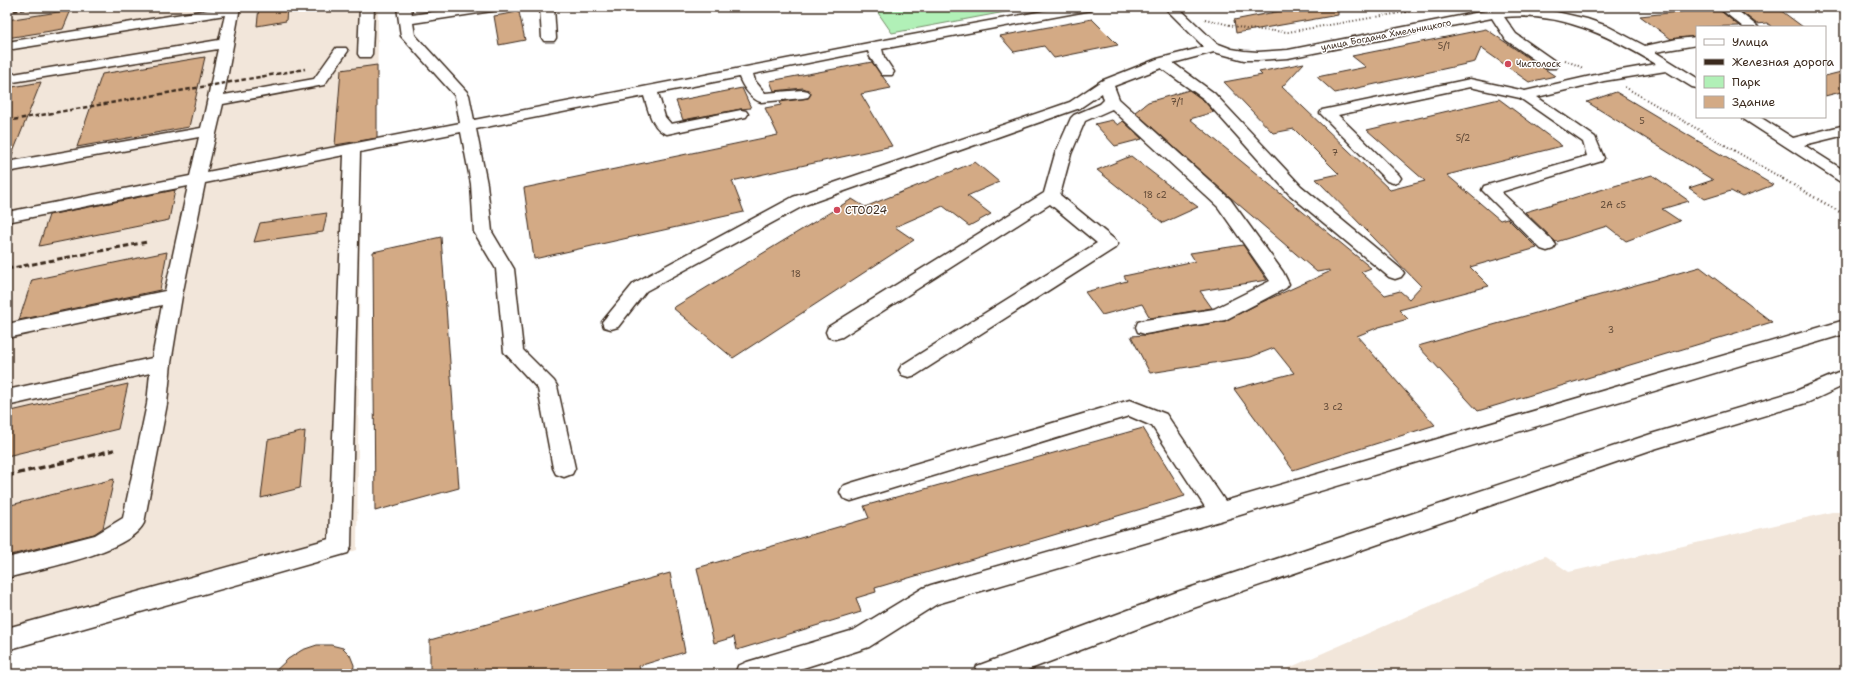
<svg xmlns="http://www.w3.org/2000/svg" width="1852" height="681" font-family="'Shantell Sans',sans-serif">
<rect width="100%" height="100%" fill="#fff"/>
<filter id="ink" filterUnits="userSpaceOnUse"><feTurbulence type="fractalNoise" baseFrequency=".025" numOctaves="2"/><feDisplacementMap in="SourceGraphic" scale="8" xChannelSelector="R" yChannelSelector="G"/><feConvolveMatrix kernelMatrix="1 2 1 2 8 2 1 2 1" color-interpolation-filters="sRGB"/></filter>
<g filter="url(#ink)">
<!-- built -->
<g fill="#f2e6da">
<polygon points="7,7 378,7 377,138 361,141 357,550 7,647"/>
<polygon points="1832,512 1845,512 1845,674 1275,674 1545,556 1569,572"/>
</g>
<!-- green -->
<polygon fill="#b1f0b7" stroke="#768d6a" points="874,7 1032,7 892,33"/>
<!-- building -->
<g fill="#d3aa85" stroke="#3b2a1e">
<polygon points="259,7 287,7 286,21 257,26"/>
<polygon points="1301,7 1338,7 1338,15 1236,33 1234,20"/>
<polygon points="1735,7 1776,7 1803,27 1772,27 1767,23 1757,24"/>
<polygon points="1717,8 1739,26 1697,27 1697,36 1671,39 1640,16"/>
<polygon points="71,10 63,29 7,38 7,20"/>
<polygon points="519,12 525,40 499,45 494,16"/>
<polygon points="1092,19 1118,45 1054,58 1044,46 1014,52 1000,36"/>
<polygon points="1486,29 1555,76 1529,82 1481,48 1475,62 1335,93 1317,77 1366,67 1352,56"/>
<polygon points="205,57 189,127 77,147 102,74"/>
<polygon points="872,62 891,88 861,94 892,146 732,181 744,212 534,259 524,188 778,135 765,108 781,105 780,102 808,98 811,93 808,90 803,88 774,91 770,81"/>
<polygon points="1304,63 1282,87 1390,190 1425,181 1367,130 1499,99 1562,146 1447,175 1500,220 1507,218 1537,248 1470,267 1489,286 1399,310 1408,319 1379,327 1357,336 1435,425 1293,470 1234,389 1294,373 1274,348 1251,357 1150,373 1131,336 1145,335 1225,321 1260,303 1329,272 1329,270 1317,272 1223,191 1135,112 1148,102 1189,90 1203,100 1214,112 1190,119 1371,268 1361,272 1385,295 1400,291 1409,299 1421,286 1316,179 1339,174 1294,129 1273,133 1224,82 1262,75 1259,72"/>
<polygon points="377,65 377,138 335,145 341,70"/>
<polygon points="1845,71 1845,91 1825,96 1825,76"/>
<polygon points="41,82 10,160 7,160 7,88"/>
<polygon points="742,88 751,108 741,109 683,120 676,101"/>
<polygon points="1616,92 1708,147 1773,185 1742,197 1731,191 1705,199 1689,188 1713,180 1587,102"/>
<polygon points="1112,120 1118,125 1123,121 1142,139 1115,146 1095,124"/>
<polygon points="1131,156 1167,184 1198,207 1163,223 1097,170"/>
<polygon points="975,162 999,182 967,196 991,214 969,226 943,206 895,227 914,240 733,358 673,308 852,199 865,207"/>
<polygon points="1652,175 1689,201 1662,209 1680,221 1626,241 1607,226 1556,242 1525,212"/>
<polygon points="175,190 169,220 39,246 49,215"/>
<polygon points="327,213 323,232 254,242 260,223"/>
<polygon points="441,237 459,488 375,511 373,252"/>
<polygon points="1243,245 1267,280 1200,291 1212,308 1150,318 1142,304 1102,315 1085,292 1127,281 1124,276 1195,261 1190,253"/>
<polygon points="167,252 160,290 19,320 32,280"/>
<polygon points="1700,267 1772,322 1478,411 1418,346"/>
<polygon points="128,384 118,429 7,456 7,412"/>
<polygon points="1143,428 1185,496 875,588 876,592 856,598 861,612 737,650 734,637 714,643 697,568 869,518 864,506"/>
<polygon points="305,431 300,488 261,498 268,440"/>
<polygon points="114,479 103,528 94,534 7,556 7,506"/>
<polygon points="670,573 685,652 639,666 641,674 430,674 430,640"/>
<polygon points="317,645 331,645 343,648 350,655 354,665 353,674 272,674 288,659 302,650"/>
</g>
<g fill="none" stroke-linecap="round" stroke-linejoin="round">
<!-- minor casing -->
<g stroke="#3b2a1e" stroke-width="3">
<g id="minor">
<path d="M226,7H240L224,95L314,79L336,48H346L348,51L324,85L223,104L207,172L460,123L455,96L401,36L397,7H411L412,15L466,7H499L497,10L492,11L413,23L415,35L467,92L469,95L474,120L874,42L1065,7H1093L1091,10L1086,11L882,49L884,57L894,72L892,75H882L870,57L868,51L753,74L755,81L765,93L803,90L808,91L810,94L808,97L803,98L761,102C752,100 742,86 739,77L658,93L665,117L671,124L741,110L746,111L748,114L746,117L741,118L667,134C652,130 648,109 644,96L476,129L487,184L492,232L514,269L523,350L554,381L557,386L575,468L572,474L564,477L556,474L553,468L538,389L504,352L496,269L474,232L471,184L461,132L360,152L351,546L348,553L7,650V628L329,539L344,155L205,183L182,296L171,363L167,404L144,523C129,553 39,569 7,578V558L95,535L123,518L147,404L150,373L7,406V390L152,358L162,305L7,338V324L165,291L188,186L7,222V212L190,176L199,137L7,172V162L201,128C208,102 212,75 218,49L7,83V75L219,40L225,15L7,50V42Z"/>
<polygon points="360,7 374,7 372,54 370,57 360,57 358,54"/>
<polygon points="540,7 554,7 556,38 554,41 544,41 542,38"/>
<path d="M1164,7H1178L1216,43L1232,49L1244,51L1258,52L1288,50L1495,9L1515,8H1539L1587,19L1607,26L1645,46L1677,39L1697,37V45L1655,52L1697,78V88L1692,87L1666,71L1604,81L1537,97L1595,137L1604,158L1602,161L1501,192L1553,241L1556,245L1553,249L1547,251L1541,249L1482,190L1484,186L1587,156L1583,142L1520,98L1470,87L1338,115L1399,175L1401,178L1399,181L1393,183L1387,181L1320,113L1322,110L1327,109L1470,79L1525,91L1604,73L1656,64C1608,35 1561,12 1504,17L1516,34L1556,62L1558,65L1556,68H1546L1506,40L1492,18L1288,58L1258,60H1244L1214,52L1173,63L1214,93L1301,186L1401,269L1404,273L1401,277L1395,279L1389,277L1289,194L1204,99L1161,68L1114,86L1119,99L1230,199L1283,272L1289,284L1286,288L1225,320L1145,334L1138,332L1136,327L1138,322L1145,320L1214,309L1270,281L1218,207L1112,109L1085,121L1071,154L1060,195L1115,240L1118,244L1115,248L916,375L909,377L902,375L899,370L902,365L1097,243L1050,204L842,337L835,339L828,337L826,332L828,327L1044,193L1055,154L1071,118L1074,115L1100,104L1104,100L1102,93L1080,108L805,205L646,291L618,327L611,329L604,327L602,322L634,283L793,197L1070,102L1101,81L1157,59L1204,47Z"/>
<polygon points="1718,7 1733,7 1758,27 1743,27"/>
<polygon points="1742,117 1760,117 1793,138 1845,125 1845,135 1804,145 1845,171 1845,183 1839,181 1745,120"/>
<polygon points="1845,320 1845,334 1220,521 937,604 869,647 860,650 784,674 735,674 738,666 747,662 854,630 923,588 931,585 1205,507 1152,426 1129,416 851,501 843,498 840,492 843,486 851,483 1130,400 1166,414 1225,501"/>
<polygon points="1845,370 1845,385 1809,402 1654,449 1179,613 1017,674 974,674 977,666 1177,592 1651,434 1796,391"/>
</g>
</g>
<!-- path-far1 -->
<g stroke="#3b2a1e" stroke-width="2" stroke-dasharray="1 2.5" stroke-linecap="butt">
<polyline points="1205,19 1246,29 1288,32 1435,7 1444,9"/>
<polyline points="1565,60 1583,68"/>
<polyline points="1625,87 1785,180"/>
</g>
<!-- path -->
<polyline stroke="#3b2a1e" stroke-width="2.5" stroke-dasharray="1 3" stroke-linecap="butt" points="1783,179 1845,215"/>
<!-- minor -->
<use href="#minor" fill="#fff" fill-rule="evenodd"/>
<!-- rail-far2 -->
<g stroke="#3b2a1e" stroke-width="2.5" stroke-dasharray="4.5 2.5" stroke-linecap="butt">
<polyline points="7,12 38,7"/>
<polyline points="7,121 305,69"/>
</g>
<!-- rail-far1 -->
<polyline stroke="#3b2a1e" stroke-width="3" stroke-dasharray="5.5 3" stroke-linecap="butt" points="7,269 147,242"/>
<!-- rail -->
<polyline stroke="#3b2a1e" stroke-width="3.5" stroke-dasharray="7 3.5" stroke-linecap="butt" points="7,476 114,450"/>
</g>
</g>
<!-- markers -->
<g fill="#d1495b" stroke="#fff" stroke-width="1.5">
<circle cx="1508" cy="64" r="4"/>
<circle cx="837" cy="210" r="4"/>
</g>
<g text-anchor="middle" stroke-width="3" stroke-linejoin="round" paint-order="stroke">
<!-- far-street labels -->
<g font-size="9" fill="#3b2a1e" stroke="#fff">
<text transform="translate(1386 35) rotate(-11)" y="3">улица Богдана Хмельницкого</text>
</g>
<!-- number labels -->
<g font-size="9" fill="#614a38">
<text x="1444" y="49">5/1</text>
<text x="1177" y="105">7/1</text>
<text x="1642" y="124">5</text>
<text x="1463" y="141">5/2</text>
<text x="1335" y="156">7</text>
<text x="1155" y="198">18 с2</text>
<text x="1613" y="208">2А с5</text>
<text x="796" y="277">18</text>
<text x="1611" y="333">3</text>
<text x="1333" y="410">3 с2</text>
</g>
<!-- far-poi labels -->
<g font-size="9" fill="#3b2a1e" stroke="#fff" text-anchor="start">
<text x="1516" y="67">Чистолоск</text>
</g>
<!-- poi labels -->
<g font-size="11" fill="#3b2a1e" stroke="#fff" text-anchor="start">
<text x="845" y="214">СТО024</text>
</g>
</g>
<!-- margin -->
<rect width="1852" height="681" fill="none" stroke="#fff" stroke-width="24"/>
<rect x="12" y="12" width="1828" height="657" fill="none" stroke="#3b2a1e" stroke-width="1.5" filter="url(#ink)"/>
<!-- legend -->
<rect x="1696" y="26" width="130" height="92" fill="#ffffff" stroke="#b1aaa5"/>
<rect x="1704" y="39" width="20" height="6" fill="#ffffff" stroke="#b1aaa5"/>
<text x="1732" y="46" font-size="12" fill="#3b2a1e">Улица</text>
<rect x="1704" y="59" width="20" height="6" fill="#3b2a1e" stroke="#b1aaa5"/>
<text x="1732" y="66" font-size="12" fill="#3b2a1e">Железная дорога</text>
<rect x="1704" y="76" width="20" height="12" fill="#b1f0b7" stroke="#b1aaa5"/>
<text x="1732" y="86" font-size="12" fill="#3b2a1e">Парк</text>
<rect x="1704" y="96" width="20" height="12" fill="#d3aa85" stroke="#b1aaa5"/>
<text x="1732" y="106" font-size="12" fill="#3b2a1e">Здание</text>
</svg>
